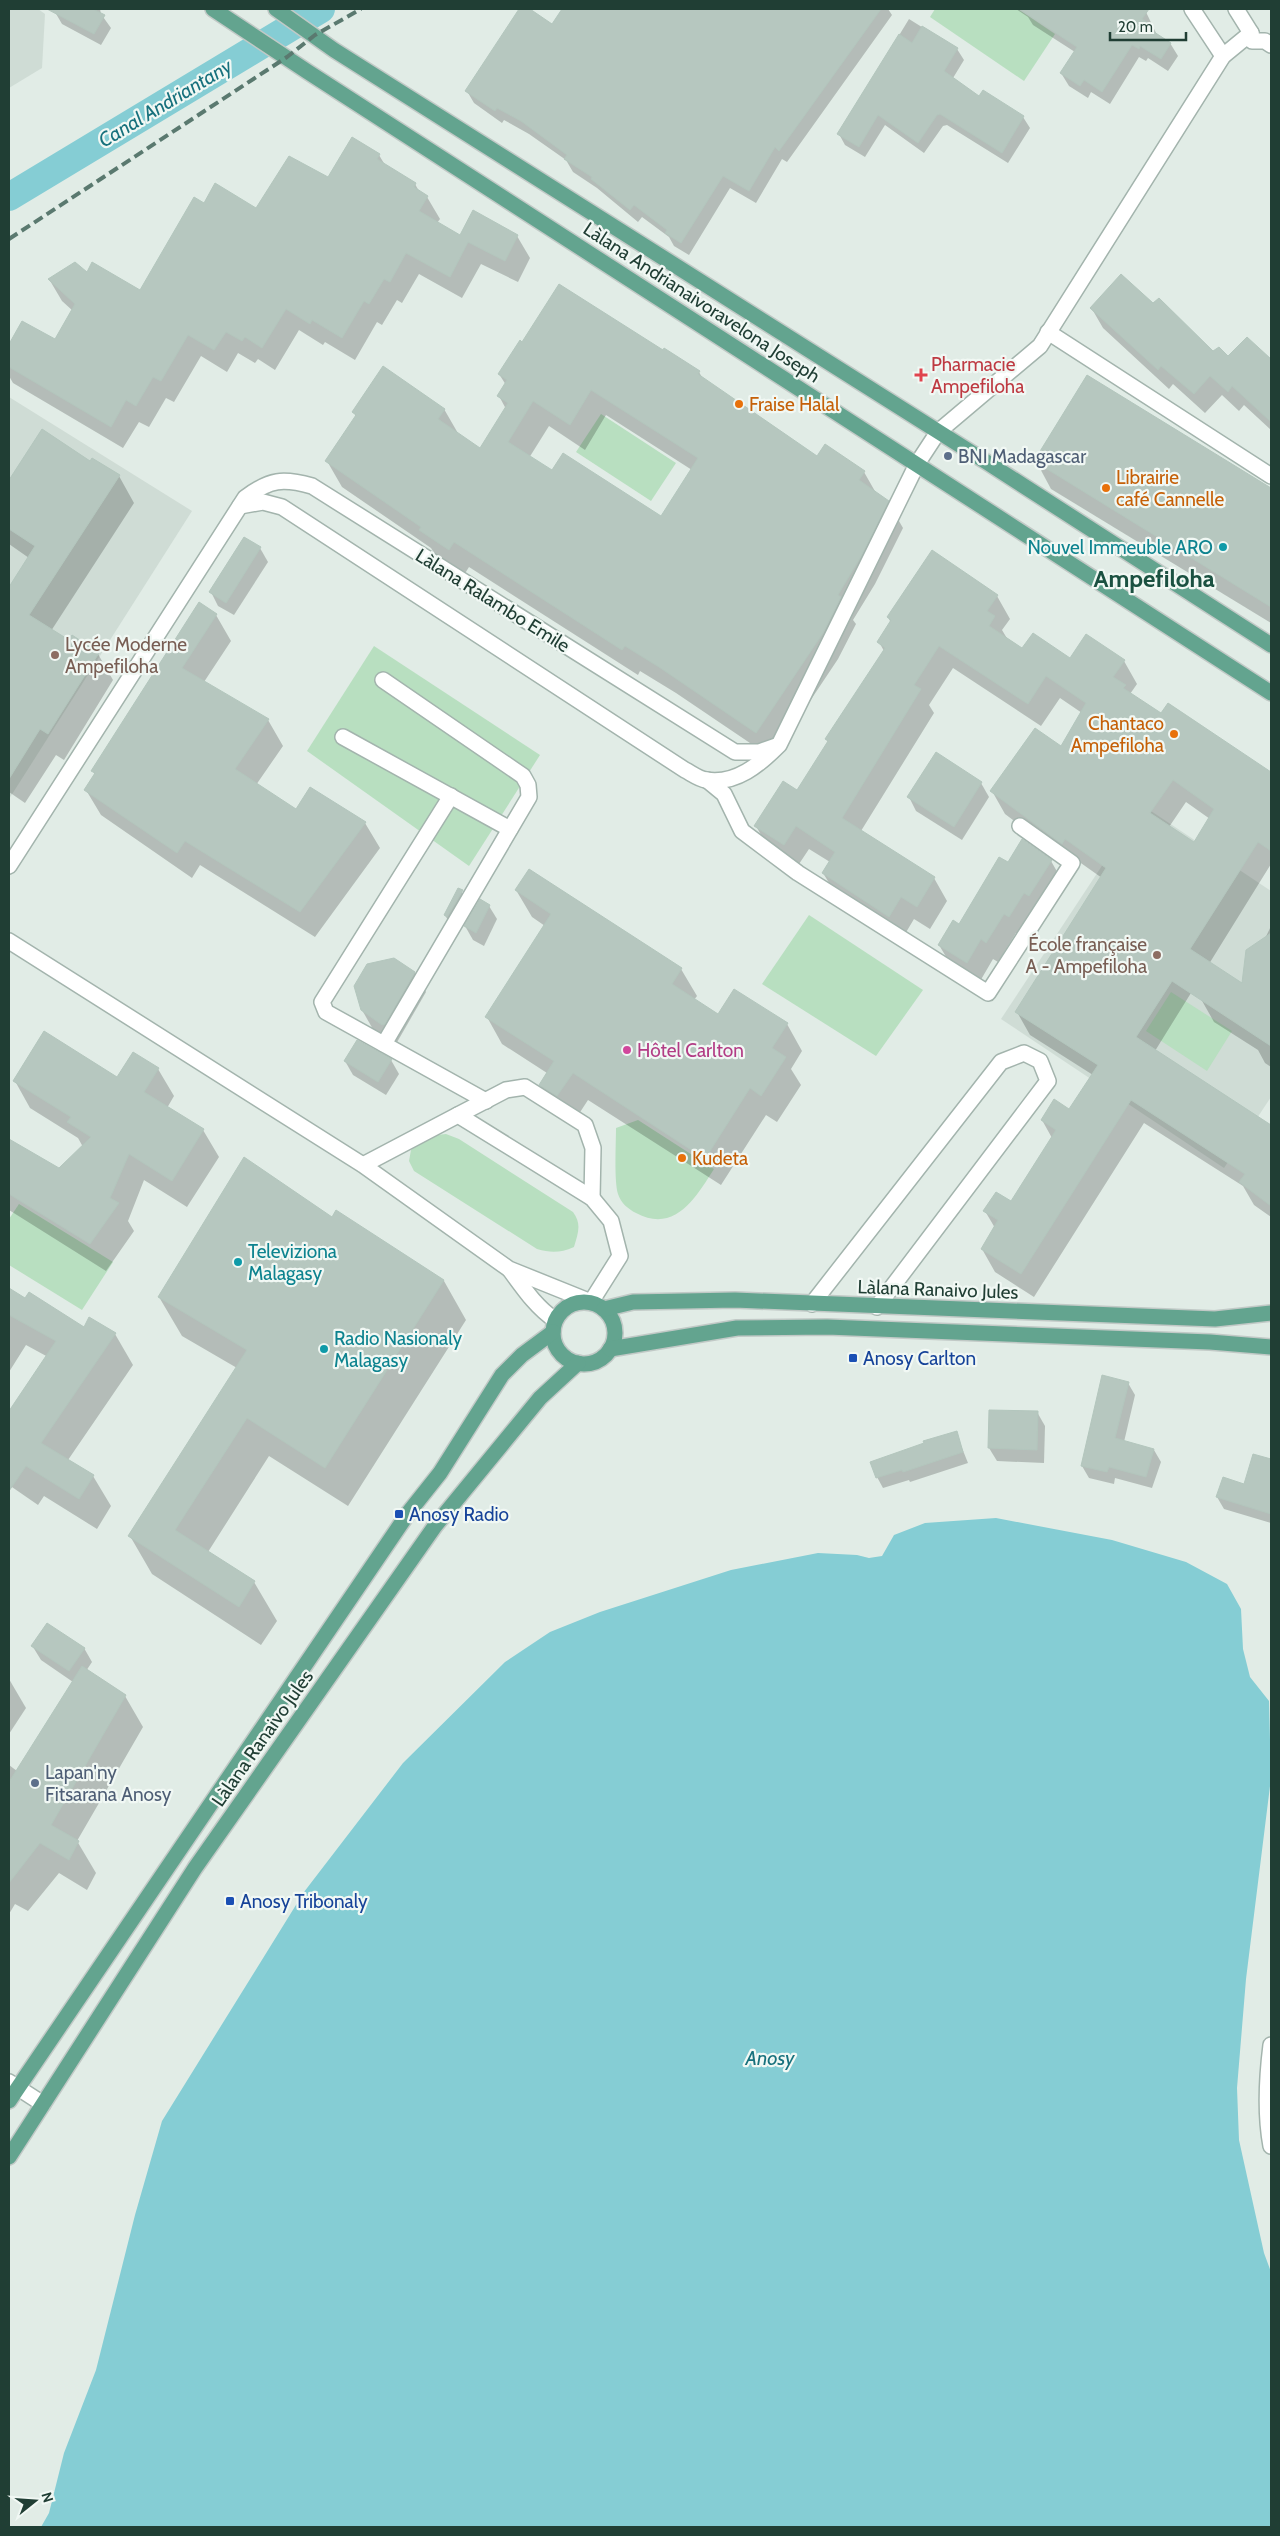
<svg xmlns="http://www.w3.org/2000/svg" width="1280" height="2536" font-family="Cabin,sans-serif">
<rect width="100%" height="100%" fill="#e1ece6"/>
<!-- built -->
<g fill="#cfdcd5">
<polygon points="9,9 38,9 45,14 42,68 9,88"/>
<polygon points="9,397 192,511 9,799"/>
<polygon points="1142,805 1271,891 1271,1097 1224,1168 1001,1019"/>
</g>
<!-- green -->
<g fill="#b8dfc0">
<polygon points="935,9 1018,9 1055,34 1024,81 930,17"/>
<polygon points="601,414 676,463 651,501 576,452"/>
<polygon points="374,646 540,755 469,866 307,751"/>
<polygon points="809,915 923,990 876,1056 762,984"/>
<polygon points="1171,992 1232,1031 1207,1071 1146,1031"/>
<path d="M638,1120L714,1169C696,1197 675,1234 636,1213C628,1209 621,1203 618,1194C614,1181 616,1143 616,1128Z"/>
<path d="M446,1134L459,1139L573,1212C582,1224 578,1233 574,1247C560,1253 551,1253 537,1249L414,1171L409,1161L411,1150L428,1136Z"/>
<polygon points="19,1204 113,1262 82,1310 9,1265 9,1219"/>
</g>
<!-- water -->
<polygon fill="#85cdd4" points="996,1518 1112,1540 1186,1562 1227,1584 1241,1609 1243,1649 1250,1677 1269,1701 1271,1778 1246,1979 1237,2088 1239,2140 1264,2253 1271,2272 1271,2527 41,2527 49,2513 64,2453 96,2370 135,2215 162,2121 304,1892 403,1763 505,1662 550,1632 600,1612 731,1570 818,1553 857,1555 869,1558 882,1556 894,1535 925,1523"/>
<!-- shadow -->
<g fill="#0003" fill-rule="evenodd">
<polygon points="57,9 100,9 101,14 111,28 101,45 62,24 55,12"/>
<polygon points="521,9 528,9 553,25 563,9 645,9 652,14 655,9 888,9 892,15 787,162 782,159 756,203 730,188 689,255 674,246 669,237 642,217 638,222 597,188 573,172 566,160 529,134 504,120 502,123 474,103 467,91"/>
<polygon points="1016,9 1142,9 1146,12 1157,35 1170,43 1178,56 1168,71 1148,58 1146,61 1139,57 1110,104 1091,92 1088,98 1069,86 1061,73 1075,52 1033,25 1028,17"/>
<polygon points="909,19 957,49 964,60 953,78 980,98 983,92 1023,117 1030,128 1008,163 947,125 943,126 924,153 885,125 865,157 845,145 839,134"/>
<polygon points="379,155 385,165 415,184 420,193 427,197 440,219 437,223 461,237 517,236 530,258 518,282 481,264 462,298 419,274 402,303 397,300 382,325 377,322 355,360 325,342 323,345 299,330 275,370 258,359 255,363 238,353 227,372 201,356 174,402 166,398 149,427 139,422 123,448 13,383 9,376 9,347 23,322 55,341 73,311 62,301 49,279 87,274 140,292 204,204 256,209"/>
<polygon points="1153,305 1213,353 1228,358 1247,339 1271,361 1271,430 1244,405 1239,411 1222,395 1205,413 1173,384 1169,389 1103,328 1092,309"/>
<path d="M523,344L663,352L699,372L703,379L817,458L864,472L876,493L888,502L903,528L875,584L853,620L856,624L838,659L772,758L676,693L640,671L638,675L469,567L464,575L436,556L431,548L342,487L327,461L356,417L354,412L444,409L459,435L480,449L506,409L499,396L506,385L499,374ZM606,415L692,470L661,517L552,472L529,458L549,426L585,450Z"/>
<polygon points="1087,376 1271,489 1271,623 1051,489 1036,461"/>
<polygon points="42,431 91,463 119,476 134,503 51,631 69,642 98,654 113,680 64,760 56,755 25,803 9,792 9,589 29,558 9,544 9,482"/>
<polygon points="260,548 268,562 234,615 218,606 211,592"/>
<path d="M997,596L1010,619L1002,630L1008,640L1023,650L1070,660L1124,661L1137,684L1130,694L1162,715L1169,704L1271,774V864L1155,1051L1271,1127V1217L1254,1205L1243,1186L1144,1123L1034,1297L995,1272L982,1249L995,1228L985,1211L1011,1203L1052,1138L1042,1120L1070,1111L1093,1075L1030,1035L1017,1012L1102,878L1078,861L1075,866L1005,814L992,791L1062,748L1082,713L1060,698L1041,726L953,668L929,705L934,713L861,831L934,878L947,901L930,929L914,919L902,939L837,896L823,873L830,862L809,849L797,867L769,849L756,826L797,792L829,743L826,739L884,651L879,642L891,623L888,617ZM1186,802L1210,819L1195,844L1169,827Z"/>
<polygon points="216,615 231,641 204,682 268,720 283,746 256,785 297,811 310,789 365,823 380,848 315,937 200,865 192,878 101,815 86,790 95,775 93,771"/>
<polygon points="936,754 981,783 989,797 962,840 916,811 909,797"/>
<polygon points="1051,861 1063,882 1021,937 1016,933 998,962 993,959 979,983 951,965 939,945 959,925"/>
<polygon points="529,870 681,969 697,996 694,1000 719,1016 787,1024 802,1051 791,1069 801,1085 777,1122 766,1115 721,1185 588,1100 573,1123 556,1112 540,1085 547,1073 502,1044 487,1017 545,926 532,917 516,890"/>
<polygon points="459,889 470,905 453,929 445,915"/>
<polygon points="489,906 497,919 484,946 473,940 465,926"/>
<polygon points="1271,926 1271,1067 1265,1063 1258,1050 1214,1022 1201,999 1243,985"/>
<polygon points="414,971 426,992 396,1044 374,1031 362,1010"/>
<polygon points="391,1060 399,1074 386,1095 353,1075 345,1061"/>
<polygon points="158,1069 174,1096 167,1108 203,1130 219,1157 187,1207 144,1180 128,1221 134,1231 106,1271 9,1210 9,1141 59,1170 83,1147 78,1138 30,1108 15,1081 118,1079"/>
<polygon points="336,1212 444,1281 466,1320 348,1506 269,1456 208,1552 254,1582 277,1621 261,1645 152,1574 130,1536 237,1368 182,1336 159,1297 332,1218"/>
<polygon points="9,1290 84,1329 90,1319 115,1334 133,1365 68,1460 93,1476 111,1506 97,1529 44,1496 38,1505 9,1485 9,1413 48,1357 26,1345 9,1372"/>
<polygon points="1128,1383 1135,1395 1124,1442 1154,1450 1161,1462 1152,1488 1115,1478 1114,1484 1089,1478 1082,1466"/>
<polygon points="1037,1412 1045,1426 1044,1463 997,1461 989,1448"/>
<polygon points="956,1433 968,1463 910,1482 909,1480 883,1488 877,1477"/>
<polygon points="1253,1456 1271,1461 1271,1523 1224,1509 1217,1497 1245,1486"/>
<polygon points="33,1647 84,1648 92,1662 86,1671 125,1696 143,1727 77,1841 96,1873 87,1890 59,1873 28,1911 15,1904 9,1914 9,1765 17,1771 73,1682 41,1660"/>
<polygon points="9,1679 26,1708 9,1734"/>
</g>
<g fill="none" stroke-linecap="round" stroke-linejoin="round">
<!-- canal -->
<polyline stroke="#85cdd4" stroke-width="28" points="9,197 321,9"/>
</g>
<!-- building -->
<g fill="#b6c7bf" stroke="#b3c6bd" fill-rule="evenodd">
<polygon points="47,9 93,9 105,15 94,34"/>
<polygon points="519,9 530,9 552,24 562,9 881,9 779,151 775,147 749,191 723,176 681,243 665,233 667,230 634,205 630,210 591,179 592,177 564,159 567,155 521,121 497,108 495,111 465,91"/>
<polygon points="1019,9 1149,9 1142,19 1153,26 1151,30 1171,43 1161,59 1140,46 1139,49 1132,45 1102,92 1084,80 1080,86 1060,73 1077,47"/>
<polygon points="922,26 958,48 944,71 979,96 983,90 1024,116 1002,153 940,114 937,115 918,143 878,115 859,147 837,134 899,34 912,43"/>
<polygon points="352,137 380,154 377,159 416,183 414,187 428,196 419,211 460,235 473,210 518,235 505,261 468,242 450,277 406,253 390,282 384,279 369,304 364,301 342,338 312,320 310,324 286,309 262,348 245,337 242,341 226,332 214,350 188,335 161,381 153,377 136,406 126,400 111,427 9,367 9,344 22,321 55,339 75,304 48,279 75,262 87,272 92,262 140,290 194,197 204,203 215,183 256,208 289,156 328,177"/>
<polygon points="1121,274 1153,303 1159,298 1213,351 1219,347 1228,356 1247,337 1271,359 1271,422 1232,386 1228,392 1210,376 1194,394 1161,366 1158,370 1090,308"/>
<path d="M559,284L663,350L664,348L700,371L698,374L817,456L825,444L865,471L859,480L889,501L860,558L838,595L841,597L823,633L756,733L659,667L625,646L622,650L454,542L449,550L419,530L421,527L325,461L356,415L352,412L383,366L445,409L438,419L480,448L508,403L497,396L507,380L498,374L520,340L522,342ZM591,390L698,458L661,516L563,453L552,470L508,442L533,401L570,425Z"/>
<polygon points="1087,375 1271,488 1271,607 1034,461"/>
<polygon points="42,429 90,461 92,458 120,475 29,615 69,640 72,635 99,653 48,734 40,729 9,779 9,587 35,546 9,529 9,480"/>
<polygon points="244,537 261,547 226,603 209,592"/>
<path d="M932,550L998,595L987,611L995,616L989,626L1022,648L1033,633L1070,658L1086,634L1125,660L1113,677L1126,685L1123,688L1161,713L1168,703L1271,772V851L1258,842L1190,949L1242,983L1246,950L1271,933V1046L1172,981L1136,1037L1271,1125V1206L1239,1182L1245,1174L1131,1100L1021,1274L981,1249L998,1220L983,1211L996,1192L1011,1201L1056,1130L1041,1120L1054,1099L1069,1109L1098,1065L1015,1012L1106,868L1065,839L1062,844L990,791L1035,728L1061,746L1086,703L1046,676L1028,704L939,646L914,685L921,689L842,818L935,877L917,907L901,897L889,917L822,873L835,852L796,826L784,845L754,826L783,781L797,790L828,741L825,739L885,648L877,642L891,620L887,617ZM1173,780L1214,809L1194,842L1150,813Z"/>
<polygon points="199,602 217,614 182,668 269,719 235,769 296,809 310,787 366,822 300,912 185,841 177,853 84,790 95,773 91,771"/>
<polygon points="936,752 982,782 954,827 907,797"/>
<polygon points="1022,839 1052,860 1029,896 1024,893 1009,917 1004,914 986,943 981,939 967,963 938,945 953,920 959,924 999,857 1008,862"/>
<polygon points="529,869 682,968 672,984 718,1014 734,989 788,1023 772,1048 786,1057 761,1096 750,1088 705,1159 573,1073 557,1096 539,1085 554,1061 485,1017 551,914 515,890"/>
<polygon points="458,888 463,890 447,917 444,915"/>
<polygon points="480,899 490,905 476,933 464,926"/>
<polygon points="394,958 415,972 385,1024 382,1025 361,1010 354,986 367,964"/>
<polygon points="44,1031 117,1077 133,1052 159,1068 144,1092 204,1129 172,1181 129,1154 110,1198 119,1203 90,1244 9,1194 9,1139 59,1168 91,1137 67,1122 71,1117 13,1081"/>
<polygon points="357,1040 392,1059 378,1082 344,1061"/>
<polygon points="244,1157 332,1217 336,1210 444,1280 325,1468 247,1418 175,1530 255,1581 239,1607 128,1536 247,1350 158,1297"/>
<polygon points="9,1288 25,1298 29,1292 84,1327 89,1317 116,1333 41,1443 94,1475 79,1499 26,1466 9,1491 9,1411 56,1341 9,1315"/>
<polygon points="1102,1375 1129,1382 1115,1438 1154,1449 1146,1477 1109,1467 1107,1472 1081,1466"/>
<polygon points="989,1410 1038,1411 1037,1450 988,1448"/>
<polygon points="957,1431 963,1452 903,1472 902,1470 876,1478 870,1462 924,1443 923,1441"/>
<polygon points="1253,1454 1271,1459 1271,1514 1216,1497 1223,1477 1244,1484"/>
<polygon points="47,1623 85,1648 69,1671 31,1646"/>
<polygon points="82,1666 126,1695 51,1825 79,1841 69,1860 40,1843 9,1883 9,1782"/>
</g>
<g fill="none" stroke-linecap="round" stroke-linejoin="round">
<!-- minor casing -->
<g stroke="#a3b4ad" stroke-width="18">
<g id="minor">
<polyline points="1192,9 1223,56"/>
<polyline points="1236,9 1251,33"/>
<polyline points="1048,332 1271,476"/>
<path d="M240,506L263,502L282,507L685,770C691,773 699,779 706,780C736,785 760,764 779,745L917,464L938,432L1040,346L1223,56L1251,33L1252,41H1265L1271,45"/>
<polyline points="383,680 523,776 528,785 529,797 384,1044"/>
<polyline points="343,737 510,829"/>
<polyline points="707,780 724,794 742,831 798,873 988,993 1072,863 1020,826"/>
<polyline points="451,796 322,1002 326,1012 486,1101"/>
<path d="M9,866L245,498C270,479 283,478 312,486L735,752H759L776,746"/>
<polyline points="9,941 363,1165 509,1269 591,1302 620,1256 611,1221 592,1198 458,1115 363,1165"/>
<polyline points="458,1115 506,1090 525,1087 585,1125 593,1148 592,1198"/>
<path d="M510,1270C524,1289 536,1307 555,1320"/>
<polyline points="812,1304 1001,1062 1024,1053 1040,1061 1048,1081 877,1307"/>
<path d="M1271,2045C1267,2077 1265,2114 1271,2146"/>
<polyline points="9,2082 43,2104"/>
</g>
</g>
<!-- major casing -->
<g stroke="#c1c9c6" stroke-width="18">
<g id="major">
<polyline points="213,9 308,72 1271,693"/>
<polyline points="276,9 334,50 988,463 1271,645"/>
<circle cx="584" cy="1333" r="31"/>
<polyline points="604,1309 633,1302 735,1300 1215,1319 1271,1313"/>
<polyline points="610,1349 737,1328 827,1327 1210,1342 1271,1347"/>
<polyline points="9,2101 409,1512 440,1473 502,1375 522,1355 553,1332"/>
<polyline points="9,2157 195,1868 435,1526 540,1398 578,1363"/>
</g>
</g>
<!-- minor -->
<use href="#minor" stroke="#fff" stroke-width="15"/>
<!-- major -->
<use href="#major" stroke="#63a48f" stroke-width="15"/>
<!-- rail -->
<polyline stroke="#5a796f" stroke-width="4" stroke-dasharray="10 5" stroke-linecap="butt" points="9,239 287,57 315,35 361,9"/>
</g>
<!-- markers -->
<path fill="#e0444e" stroke="#f1f8f4" stroke-width="2" d="M918.5 367.5h5v5h5v5h-5v5h-5v-5h-5v-5h5z"/>
<g fill="#e8710a" stroke="#f1f8f4" stroke-width="2">
<circle cx="739" cy="404" r="5"/>
<circle cx="1106" cy="488" r="5"/>
<circle cx="1174" cy="734" r="5"/>
<circle cx="682" cy="1158" r="5"/>
</g>
<g fill="#5c6f8a" stroke="#f1f8f4" stroke-width="2">
<circle cx="948" cy="456" r="5"/>
<circle cx="35" cy="1783" r="5"/>
</g>
<g fill="#0f9aa8" stroke="#f1f8f4" stroke-width="2">
<circle cx="1223" cy="547" r="5"/>
<circle cx="238" cy="1262" r="5"/>
<circle cx="324" cy="1349" r="5"/>
</g>
<g fill="#8d6e63" stroke="#f1f8f4" stroke-width="2">
<circle cx="55" cy="655" r="5"/>
<circle cx="1157" cy="955" r="5"/>
</g>
<circle fill="#d1479c" stroke="#f1f8f4" stroke-width="2" cx="627" cy="1050" r="5"/>
<g fill="#1a4fb4" stroke="#f1f8f4" stroke-width="2">
<rect x="848" y="1353" width="10" height="10" rx="2.5"/>
<rect x="394" y="1509" width="10" height="10" rx="2.5"/>
<rect x="225" y="1896" width="10" height="10" rx="2.5"/>
</g>
<g text-anchor="middle" stroke-width="4.5" stroke-linejoin="round" paint-order="stroke">
<!-- street labels -->
<g font-size="19" fill="#203e34" stroke="#f1f8f4">
<text transform="translate(702 302) rotate(33)" y="7">Làlana Andrianaivoravelona Joseph</text>
<text transform="translate(493 600) rotate(32)" y="7">Làlana Ralambo Emile</text>
<text transform="translate(938 1289) rotate(2)" y="7">Làlana Ranaivo Jules</text>
<text transform="translate(262 1738) rotate(-55)" y="7">Làlana Ranaivo Jules</text>
</g>
<!-- health labels -->
<g font-size="19" fill="#be3a42" stroke="#f1f8f4" text-anchor="start">
<text x="931" y="371">Pharmacie<tspan x="931" dy="22">Ampefiloha</tspan></text>
</g>
<!-- food labels -->
<g font-size="19" fill="#c56008" stroke="#f1f8f4" text-anchor="start">
<text x="749" y="411">Fraise Halal</text>
<text x="1116" y="484">Librairie<tspan x="1116" dy="22">café Cannelle</tspan></text>
<text x="1164" y="730" text-anchor="end">Chantaco<tspan x="1164" dy="22">Ampefiloha</tspan></text>
<text x="692" y="1165">Kudeta</text>
</g>
<!-- service labels -->
<g font-size="19" fill="#4e5e75" stroke="#f1f8f4" text-anchor="start">
<text x="958" y="463">BNI Madagascar</text>
<text x="45" y="1779">Lapan'ny<tspan x="45" dy="22">Fitsarana Anosy</tspan></text>
</g>
<!-- culture labels -->
<g font-size="19" fill="#0d838f" stroke="#f1f8f4" text-anchor="start">
<text x="1213" y="554" text-anchor="end">Nouvel Immeuble ARO</text>
<text x="248" y="1258">Televiziona<tspan x="248" dy="22">Malagasy</tspan></text>
<text x="334" y="1345">Radio Nasionaly<tspan x="334" dy="22">Malagasy</tspan></text>
</g>
<!-- education labels -->
<g font-size="19" fill="#785e54" stroke="#f1f8f4" text-anchor="start">
<text x="65" y="651">Lycée Moderne<tspan x="65" dy="22">Ampefiloha</tspan></text>
<text x="1147" y="951" text-anchor="end">École française<tspan x="1147" dy="22">A - Ampefiloha</tspan></text>
</g>
<!-- hotel labels -->
<g font-size="19" fill="#b23c85" stroke="#f1f8f4" text-anchor="start">
<text x="637" y="1057">Hôtel Carlton</text>
</g>
<!-- transit labels -->
<g font-size="19" fill="#164399" stroke="#f1f8f4" text-anchor="start">
<text x="863" y="1365">Anosy Carlton</text>
<text x="409" y="1521">Anosy Radio</text>
<text x="240" y="1908">Anosy Tribonaly</text>
</g>
<!-- water labels -->
<g font-size="20" font-style="italic" fill="#17717d" stroke="#f1f8f4">
<text transform="translate(165 103) rotate(-31)" y="7">Canal Andriantany</text>
<text x="770" y="2065">Anosy</text>
</g>
<!-- district labels -->
<g font-size="24" font-weight="bold" fill="#1b5141" stroke="#f1f8f4">
<text x="1154" y="587">Ampefiloha</text>
</g>
</g>
<!-- border -->
<rect width="1280" height="2536" fill="none" stroke="#203e34" stroke-width="20"/>
<!-- north arrow -->
<g transform="translate(35 2501) rotate(73)" stroke="#f1f8f4" stroke-width="4" paint-order="stroke">
<path d="M0-4L9 19L0 12L-9 19Z" fill="#203e34"/>
<text y="-8" font-size="14" font-weight="bold" text-anchor="middle" fill="#203e34">N</text>
</g>
<!-- scale -->
<path d="M1110 32v8h76v-8" fill="none" stroke="#203e34" stroke-width="2.5"/>
<text x="1118" y="32" font-size="15" fill="#203e34" stroke="#f1f8f4" stroke-width="4" paint-order="stroke">20 m</text>
</svg>
